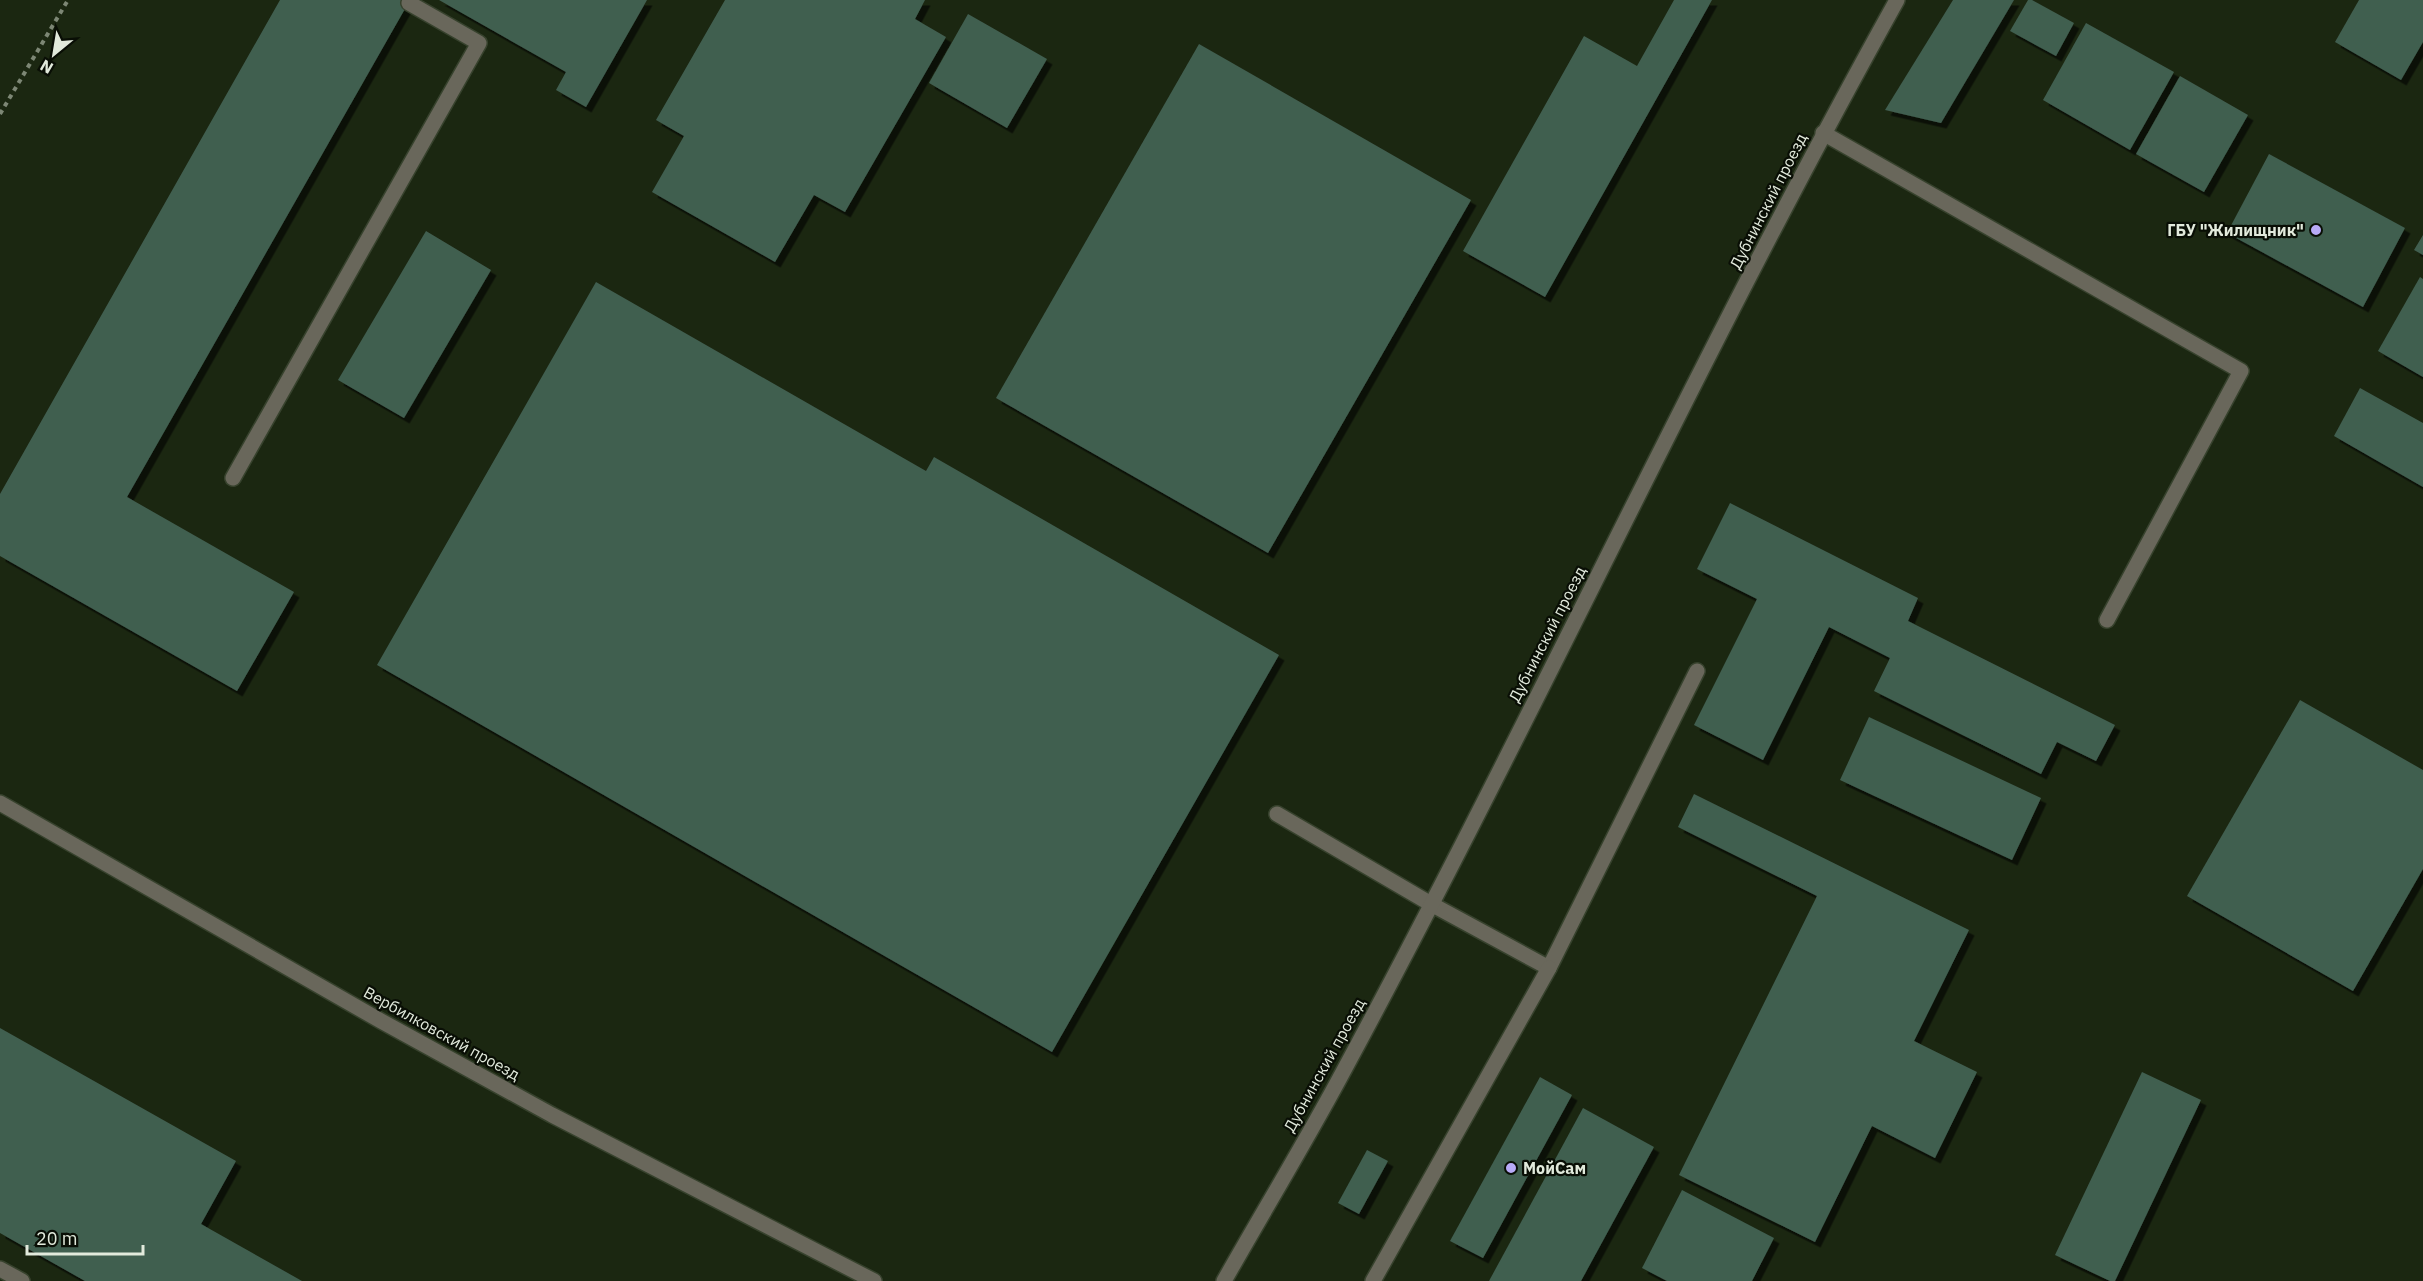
<svg xmlns="http://www.w3.org/2000/svg" width="2423" height="1281" font-family="'IBM Plex Sans',sans-serif">
<defs>
<filter id="shadow"><feDropShadow dx="5.5" dy="5.5" stdDeviation="0" flood-color="#0009"/></filter>
</defs>
<rect width="100%" height="100%" fill="#1b2711"/>
<!-- building -->
<g fill="#415e50" filter="url(#shadow)">
<polygon points="280,0 410,0 127,497 294,592 237,691 0,556 0,494"/>
<polygon points="439,0 647,0 586,107 556,90 566,72"/>
<polygon points="725,0 925,0 915,19 946,37 845,212 814,195 775,262 652,192 684,136 656,120"/>
<polygon points="1674,0 1712,0 1545,297 1463,251 1584,36 1637,66"/>
<polygon points="1953,0 2014,0 1941,123 1885,110"/>
<polygon points="2028,0 2032,0 2074,23 2056,56 2010,31"/>
<polygon points="2359,0 2423,0 2423,42 2401,80 2335,42"/>
<polygon points="968,14 1047,59 1007,128 929,83"/>
<polygon points="2086,23 2174,72 2130,150 2043,100"/>
<polygon points="1199,44 1471,200 1268,553 996,398"/>
<polygon points="2180,76 2248,115 2204,192 2136,154"/>
<polygon points="2269,154 2405,228 2363,307 2227,233"/>
<polygon points="426,231 491,270 404,418 338,380"/>
<polygon points="2423,235 2423,255 2414,250"/>
<polygon points="2420,277 2423,279 2423,377 2378,351"/>
<polygon points="596,282 926,471 934,457 1279,655 1052,1052 377,665"/>
<polygon points="2360,388 2423,423 2423,487 2334,436"/>
<polygon points="1730,503 1918,598 1908,621 2115,725 2096,761 2057,742 2041,774 1874,691 1890,658 1829,627 1763,760 1694,725 1757,599 1697,569"/>
<polygon points="2300,700 2423,770 2423,869 2353,991 2187,896"/>
<polygon points="1869,717 2041,798 2012,860 1840,780"/>
<polygon points="1694,794 1969,930 1914,1041 1977,1072 1935,1158 1872,1126 1815,1242 1679,1175 1817,896 1678,827"/>
<polygon points="0,1028 236,1161 201,1224 302,1281 85,1281 0,1233"/>
<polygon points="2142,1072 2201,1100 2115,1281 2110,1281 2055,1255"/>
<polygon points="1540,1077 1572,1095 1483,1258 1450,1241"/>
<polygon points="1583,1108 1654,1147 1581,1281 1489,1281"/>
<polygon points="1367,1150 1388,1161 1359,1214 1338,1203"/>
<polygon points="1682,1190 1774,1238 1752,1281 1667,1281 1642,1268"/>
</g>
<g fill="none" stroke-linecap="round" stroke-linejoin="round">
<!-- minor casing -->
<g stroke="#37422d" stroke-width="18">
<g id="minor">
<polyline points="1823,133 2241,371 2107,620"/>
<polyline points="233,478 479,43 409,3"/>
<polyline points="0,803 381,1021 552,1115 874,1281"/>
<polyline points="1277,814 1431,904 1549,968 1697,671"/>
<polyline points="0,1269 22,1281"/>
<path d="M1224,1281C1263,1212 1305,1143 1343,1072C1534,718 1701,352 1897,0"/>
<polyline points="1373,1281 1549,968"/>
</g>
</g>
<!-- path -->
<polyline stroke="#7d8775" stroke-width="4" stroke-dasharray="4.5 4.5" stroke-linecap="butt" points="0,114 68,0"/>
<!-- minor -->
<use href="#minor" stroke="#69675b" stroke-width="15"/>
</g>
<!-- markers -->
<g fill="#b8abf7" stroke="#090e05" stroke-width="2">
<circle cx="2316" cy="230" r="6"/>
<circle cx="1511" cy="1168" r="6"/>
</g>
<g text-anchor="middle" stroke-width="4.5" stroke-linejoin="round" paint-order="stroke">
<!-- street labels -->
<g font-size="16" fill="#e2eadc" stroke="#090e05">
<text transform="translate(1768 201) rotate(-63)" y="6">Дубнинский проезд</text>
<text transform="translate(1547 634) rotate(-63)" y="6">Дубнинский проезд</text>
<text transform="translate(442 1033) rotate(29)" y="6">Вербилковский проезд</text>
<text transform="translate(1324 1065) rotate(-61)" y="6">Дубнинский проезд</text>
</g>
<!-- poi labels -->
<g font-size="16" font-weight="bold" fill="#e2eadc" stroke="#090e05" text-anchor="end">
<text x="2304" y="236">ГБУ "Жилищник"</text>
<text x="1523" y="1174" text-anchor="start">МойСам</text>
</g>
</g>
<!-- north arrow -->
<g transform="translate(54 54) rotate(210)" stroke="#090e05" stroke-width="4.5" paint-order="stroke">
<path d="M0-4.5L10 22L0 15L-10 22Z" fill="#e2eadc"/>
<text y="-9" font-size="16" font-weight="bold" text-anchor="middle" fill="#e2eadc">N</text>
</g>
<!-- scale -->
<path d="M27 1245v9h116v-9" fill="none" stroke="#e2eadc" stroke-width="3"/>
<text x="36" y="1245" font-size="18" fill="#e2eadc" stroke="#090e05" stroke-width="4.5" paint-order="stroke">20 m</text>
</svg>
